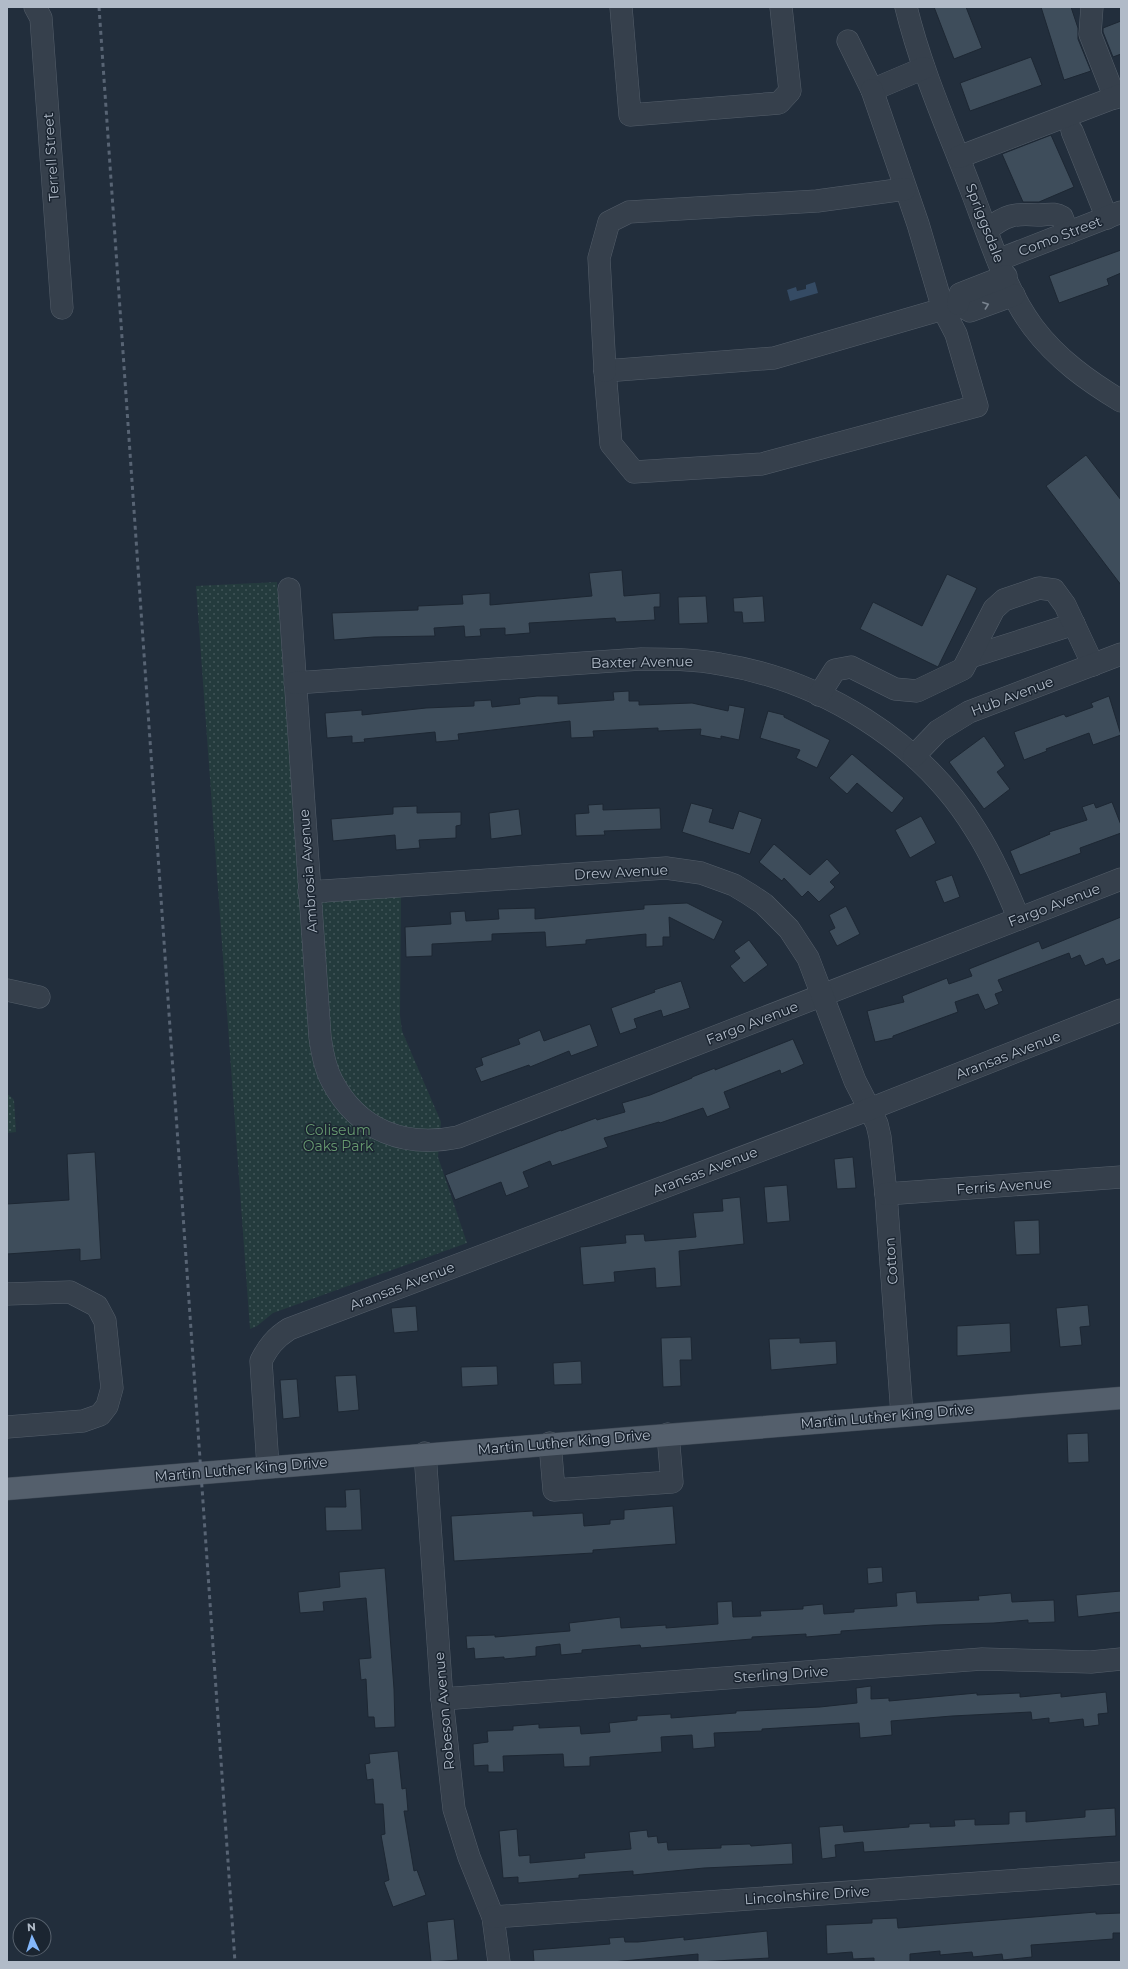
<svg xmlns="http://www.w3.org/2000/svg" width="1128" height="1969" font-family="Montserrat,sans-serif">
<defs>
<pattern id="park-dots" width="8" height="8" patternUnits="userSpaceOnUse"><rect width="8" height="8" fill="#243b3d"/><path d="M2 2h.1M6 6h.1" fill="none" stroke="#415558" stroke-width="1.8" stroke-linecap="round"/></pattern>
</defs>
<rect width="100%" height="100%" fill="#222e3c"/>
<!-- park -->
<g fill="url(#park-dots)">
<polygon points="277,582 300,901 401,894 400,1015 402,1031 441,1122 438,1157 467,1243 273,1313 257,1326 250,1329 196,586"/>
<polygon points="7,1095 9,1095 14,1100 16,1132 7,1133"/>
</g>
<!-- water -->
<polygon fill="#354b64" points="815,282 818,293 790,301 787,290 796,287 797,291 806,289 806,285"/>
<!-- building -->
<g fill="#3e4d5b" stroke="#1d2733">
<polygon points="934,7 966,7 982,48 954,59"/>
<polygon points="1041,7 1071,7 1078,28 1078,39 1091,71 1064,80"/>
<polygon points="1121,21 1121,54 1113,57 1103,32 1103,28"/>
<polygon points="1031,57 1042,85 970,111 960,83"/>
<polygon points="1051,135 1074,187 1039,202 1023,202 1002,154"/>
<polygon points="1121,250 1121,273 1107,279 1109,285 1059,303 1049,276"/>
<polygon points="1086,455 1121,500 1121,585 1046,486"/>
<polygon points="622,570 624,596 660,593 660,607 654,607 655,620 616,622 615,618 529,623 530,633 505,635 505,628 480,629 481,636 465,637 464,626 434,628 435,636 374,637 334,640 332,613 418,610 418,606 463,604 462,595 490,593 490,605 592,596 589,573"/>
<polygon points="947,574 977,588 938,667 860,629 873,602 922,626"/>
<polygon points="706,596 708,623 679,624 678,597"/>
<polygon points="763,596 765,622 743,623 742,612 734,612 733,598"/>
<polygon points="629,691 629,701 639,701 639,705 692,703 728,711 729,705 745,708 739,740 721,736 721,739 700,735 701,729 658,731 658,728 593,731 594,737 571,738 570,721 458,734 459,740 436,742 435,732 364,739 365,742 352,743 352,736 327,738 325,713 362,710 362,715 426,708 474,706 474,701 491,700 492,707 520,704 519,698 537,696 558,696 558,704 614,700 613,692"/>
<polygon points="1109,696 1121,735 1093,745 1089,733 1046,749 1047,751 1024,760 1014,732 1064,714 1066,717 1093,707 1091,703"/>
<polygon points="768,711 784,715 784,717 830,740 817,768 796,758 800,750 760,738"/>
<polygon points="984,736 1005,766 997,772 1010,789 984,809 949,762"/>
<polygon points="852,754 904,798 892,813 857,783 847,794 829,778"/>
<polygon points="1112,802 1121,825 1121,833 1080,848 1081,853 1020,875 1010,851 1050,834 1049,832 1087,820 1082,807 1094,803 1096,808"/>
<polygon points="691,803 713,809 709,822 733,829 739,811 762,819 750,854 682,832"/>
<polygon points="603,804 603,810 660,808 661,829 604,831 605,835 576,836 575,814 589,813 588,805"/>
<polygon points="417,806 417,813 461,812 461,825 456,826 456,838 419,840 420,848 396,850 395,835 333,841 331,819 393,814 393,807"/>
<polygon points="519,809 522,835 491,839 489,813"/>
<polygon points="921,816 936,843 910,858 895,830"/>
<polygon points="774,844 810,875 827,859 840,873 830,882 835,887 819,902 808,891 802,897 784,878 782,881 759,862"/>
<polygon points="952,875 960,897 944,903 935,881"/>
<polygon points="687,903 723,921 714,940 669,917 670,937 663,937 663,946 646,947 646,934 586,940 586,944 546,947 545,932 492,934 492,941 432,944 432,956 406,957 405,927 451,924 450,912 465,911 466,921 499,919 498,909 535,908 535,919 644,909 644,905"/>
<polygon points="846,906 860,934 837,946 829,931 835,928 829,915"/>
<polygon points="1121,917 1121,959 1106,965 1103,958 1085,966 1080,955 1071,959 1069,953 998,980 1003,991 995,994 999,1004 985,1010 978,994 955,1002 958,1012 893,1036 893,1038 875,1042 867,1011 904,1002 902,996 947,978 949,984 972,976 969,969 1039,941 1042,949"/>
<polygon points="749,940 768,965 744,983 730,966 740,958 734,951"/>
<polygon points="681,981 690,1008 663,1017 661,1010 634,1019 637,1028 620,1034 611,1008 655,992 654,990"/>
<polygon points="590,1024 598,1046 571,1056 569,1051 530,1067 529,1065 481,1082 475,1068 483,1065 481,1058 520,1044 518,1039 540,1030 544,1041"/>
<polygon points="793,1039 804,1064 781,1074 780,1070 724,1092 730,1108 707,1117 703,1108 660,1123 659,1122 604,1138 608,1147 552,1166 550,1161 523,1172 529,1187 506,1196 501,1182 455,1200 445,1175 561,1130 561,1131 596,1118 597,1120 625,1112 622,1103 650,1095 692,1078 692,1077 715,1068 715,1070"/>
<polygon points="95,1152 101,1259 80,1261 80,1249 7,1254 7,1204 69,1200 67,1154"/>
<polygon points="853,1157 856,1188 837,1189 834,1159"/>
<polygon points="787,1185 790,1221 767,1223 764,1187"/>
<polygon points="740,1197 744,1244 679,1251 681,1286 656,1288 655,1268 614,1272 615,1282 583,1285 580,1247 626,1243 625,1235 644,1234 645,1241 696,1237 693,1213 723,1211 722,1199"/>
<polygon points="1039,1220 1040,1254 1016,1255 1014,1221"/>
<polygon points="1088,1305 1090,1326 1080,1327 1082,1345 1060,1347 1056,1308"/>
<polygon points="416,1306 418,1331 394,1333 391,1308"/>
<polygon points="1010,1323 1011,1352 957,1356 957,1326"/>
<polygon points="691,1337 692,1360 680,1360 681,1386 663,1387 661,1338"/>
<polygon points="800,1338 800,1343 836,1341 837,1364 771,1370 769,1339"/>
<polygon points="581,1361 582,1384 554,1385 553,1363"/>
<polygon points="497,1366 498,1385 462,1387 461,1367"/>
<polygon points="356,1375 359,1410 338,1412 335,1376"/>
<polygon points="297,1379 300,1417 283,1419 280,1380"/>
<polygon points="1088,1433 1089,1462 1068,1463 1067,1434"/>
<polygon points="360,1489 362,1530 326,1531 325,1507 346,1507 345,1490"/>
<polygon points="673,1506 676,1544 593,1550 593,1553 454,1561 451,1516 533,1511 533,1516 583,1513 584,1526 610,1524 610,1520 624,1519 624,1510"/>
<polygon points="882,1567 883,1582 868,1584 867,1568"/>
<polygon points="385,1568 394,1689 395,1727 375,1728 374,1717 368,1717 366,1679 361,1680 359,1659 371,1658 366,1598 323,1602 324,1611 300,1613 298,1592 340,1587 339,1572"/>
<polygon points="916,1591 917,1603 979,1600 978,1596 1011,1593 1012,1602 1054,1600 1055,1622 1028,1623 1028,1620 994,1623 934,1625 841,1631 841,1634 806,1637 806,1634 752,1637 752,1639 641,1648 640,1645 582,1650 582,1653 561,1655 560,1644 536,1647 536,1656 504,1659 504,1657 475,1659 474,1648 467,1649 466,1636 495,1635 495,1637 570,1631 569,1623 620,1617 621,1628 666,1625 666,1628 718,1624 717,1602 732,1601 733,1617 761,1616 760,1611 803,1609 803,1606 823,1604 824,1614 854,1612 854,1609 897,1606 896,1593"/>
<polygon points="1121,1591 1121,1612 1078,1617 1076,1595"/>
<polygon points="871,1686 871,1699 889,1698 889,1701 977,1693 977,1695 1020,1693 1020,1697 1061,1693 1061,1697 1106,1692 1108,1713 1098,1714 1099,1725 1084,1727 1083,1719 1049,1723 1049,1718 1032,1720 1031,1712 952,1716 891,1721 892,1735 860,1738 859,1723 762,1729 762,1731 714,1733 715,1747 693,1749 692,1735 661,1737 662,1752 590,1757 590,1766 564,1767 563,1754 503,1756 504,1772 488,1772 488,1765 474,1766 473,1744 488,1742 487,1731 513,1730 513,1726 539,1724 539,1728 580,1726 581,1734 610,1732 609,1723 637,1720 637,1716 671,1714 671,1718 736,1713 736,1711 820,1707 857,1703 856,1688"/>
<polygon points="398,1751 402,1789 406,1788 408,1811 404,1811 414,1871 417,1870 426,1895 393,1907 384,1882 389,1880 381,1835 385,1834 383,1804 375,1804 373,1779 367,1780 365,1764 370,1763 369,1754"/>
<polygon points="1115,1808 1116,1836 864,1852 863,1842 835,1845 836,1857 822,1859 819,1827 843,1825 844,1832 909,1827 909,1824 930,1823 930,1827 955,1826 954,1820 975,1819 975,1825 1009,1824 1009,1812 1026,1811 1026,1822 1085,1817 1085,1810"/>
<polygon points="517,1829 519,1856 530,1855 530,1863 585,1858 584,1853 631,1849 629,1832 647,1830 648,1837 657,1836 658,1843 667,1842 668,1850 721,1848 721,1845 750,1844 751,1846 792,1843 793,1864 704,1868 633,1875 633,1871 579,1875 579,1878 518,1883 518,1877 503,1878 499,1831"/>
<polygon points="1096,1912 1096,1914 1121,1913 1121,1933 1113,1933 1113,1939 1031,1945 1032,1957 1003,1960 1002,1954 973,1957 972,1952 940,1955 940,1951 910,1954 910,1962 874,1962 874,1958 853,1959 852,1952 827,1954 826,1925 872,1923 872,1919 897,1918 898,1928"/>
<polygon points="454,1919 458,1960 431,1962 427,1922"/>
<polygon points="767,1931 769,1958 698,1962 698,1954 612,1962 534,1962 533,1950 610,1944 609,1938 624,1937 625,1942 638,1942 684,1937 684,1940"/>
</g>
<g fill="none" stroke-linecap="round" stroke-linejoin="round">
<!-- minor casing -->
<g stroke="#545e6a" stroke-width="23">
<g id="minor">
<polyline points="35,7 41,18 62,308"/>
<polyline points="621,7 630,115 779,103 790,91 781,7"/>
<path d="M906,7C921,69 947,127 970,187C988,233 1004,288 1033,327C1057,359 1088,381 1121,401"/>
<polyline points="1092,7 1090,34 1115,98"/>
<polyline points="848,41 872,90 924,68"/>
<polyline points="872,90 918,224 943,309 956,334 977,406 762,464 634,472 611,444 605,371 774,358 943,309 958,304 970,311 1014,295"/>
<polyline points="1072,131 1107,218"/>
<polyline points="959,157 1121,95"/>
<path d="M987,230C1005,215 1015,213 1038,215C1048,215 1054,212 1062,217L1068,233"/>
<polyline points="998,260 1121,212"/>
<polyline points="958,304 960,294 1006,276"/>
<polyline points="605,371 599,258 609,222 629,212 817,201 905,189"/>
<path d="M289,589L320,1037C322,1052 325,1068 332,1081C358,1131 405,1148 458,1137L1121,879"/>
<polyline points="970,657 1074,624"/>
<path d="M295,683L641,659C667,659 694,659 720,664C821,680 921,741 975,829C993,857 1006,888 1019,919"/>
<polyline points="819,695 835,670 851,667 895,689 917,691 963,669 994,609 1004,600 1039,588 1054,590 1065,605 1093,665"/>
<polyline points="914,756 938,731 969,712 1121,654"/>
<polyline points="309,892 666,868 701,873 734,885 749,894 764,904 789,929 808,958 855,1081 877,1124 880,1137 886,1194 902,1415"/>
<polyline points="7,990 39,997"/>
<polyline points="886,1194 1121,1177"/>
<polyline points="7,1294 70,1292 97,1306 105,1321 112,1388 107,1406 100,1415 83,1421 7,1427"/>
<polyline points="550,1443 554,1490 672,1482 668,1434"/>
<polyline points="425,1453 442,1699 454,1809 469,1857 493,1917 499,1962"/>
<path d="M268,1467L261,1361C268,1347 275,1338 289,1329L870,1109L1121,1010"/>
<polyline points="442,1699 982,1659 1091,1662 1121,1659"/>
<polyline points="493,1917 1121,1873"/>
</g>
</g>
<!-- major casing -->
<g stroke="#3f4955" stroke-width="23">
<polyline id="major" points="7,1489 1121,1398"/>
</g>
<!-- minor -->
<use href="#minor" stroke="#36404c" stroke-width="22"/>
<!-- major -->
<use href="#major" stroke="#545f6c" stroke-width="22"/>
<!-- rail -->
<polyline stroke="#586474" stroke-width="3" stroke-dasharray="4 4" stroke-linecap="butt" points="99,7 235,1962"/>
</g>
<!-- one-way arrows -->
<defs><path id="oneway-chevron" d="M-2-3.5L2.5 0L-2 3.5" fill="none" stroke-width="1.6" stroke-linecap="round" stroke-linejoin="round"/></defs>
<use stroke="#7a8490" href="#oneway-chevron" transform="translate(986 305) rotate(-20)"/>
<g text-anchor="middle" stroke-width="3" stroke-linejoin="round" paint-order="stroke">
<!-- street labels -->
<g font-size="14" fill="#b1bbc8" stroke="#1b2531">
<text transform="translate(51 157) rotate(-94)" y="5">Terrell Street</text>
<text transform="translate(985 223) rotate(69)" y="5">Spriggsdale</text>
<text transform="translate(1060 236) rotate(-21)" y="5">Como Street</text>
<text transform="translate(642 662) rotate(-1)" y="5">Baxter Avenue</text>
<text transform="translate(1012 696) rotate(-21)" y="5">Hub Avenue</text>
<text transform="translate(308 871) rotate(-94)" y="5">Ambrosia Avenue</text>
<text transform="translate(621 872) rotate(-3)" y="5">Drew Avenue</text>
<text transform="translate(1054 905) rotate(-21)" y="5">Fargo Avenue</text>
<text transform="translate(752 1023) rotate(-21)" y="5">Fargo Avenue</text>
<text transform="translate(1008 1055) rotate(-21)" y="5">Aransas Avenue</text>
<text transform="translate(705 1171) rotate(-21)" y="5">Aransas Avenue</text>
<text transform="translate(1004 1186) rotate(-4)" y="5">Ferris Avenue</text>
<text transform="translate(891 1261) rotate(-94)" y="5">Cotton</text>
<text transform="translate(402 1286) rotate(-21)" y="5">Aransas Avenue</text>
<text transform="translate(887 1416) rotate(-5)" y="5">Martin Luther King Drive</text>
<text transform="translate(564 1442) rotate(-5)" y="5">Martin Luther King Drive</text>
<text transform="translate(241 1469) rotate(-5)" y="5">Martin Luther King Drive</text>
<text transform="translate(781 1674) rotate(-4)" y="5">Sterling Drive</text>
<text transform="translate(444 1711) rotate(-95)" y="5">Robeson Avenue</text>
<text transform="translate(807 1895) rotate(-4)" y="5">Lincolnshire Drive</text>
</g>
<!-- park labels -->
<g font-size="14" fill="#679a70" stroke="#1b2531">
<text x="338" y="1135">Coliseum<tspan x="338" dy="16">Oaks Park</tspan></text>
</g>
</g>
<!-- border -->
<rect width="1128" height="1969" fill="none" stroke="#b1bbc8" stroke-width="16"/>
<!-- north arrow -->
<g transform="translate(32 1937) rotate(356)"><circle r="19" fill="#1b2531" stroke="#57616d"/>
<path d="M0-3L7 15L0 10L-7 15Z" fill="#83b7fb"/>
<text y="-6" font-size="11" font-weight="bold" text-anchor="middle" fill="#b1bbc8">N</text>
</g>
</svg>
